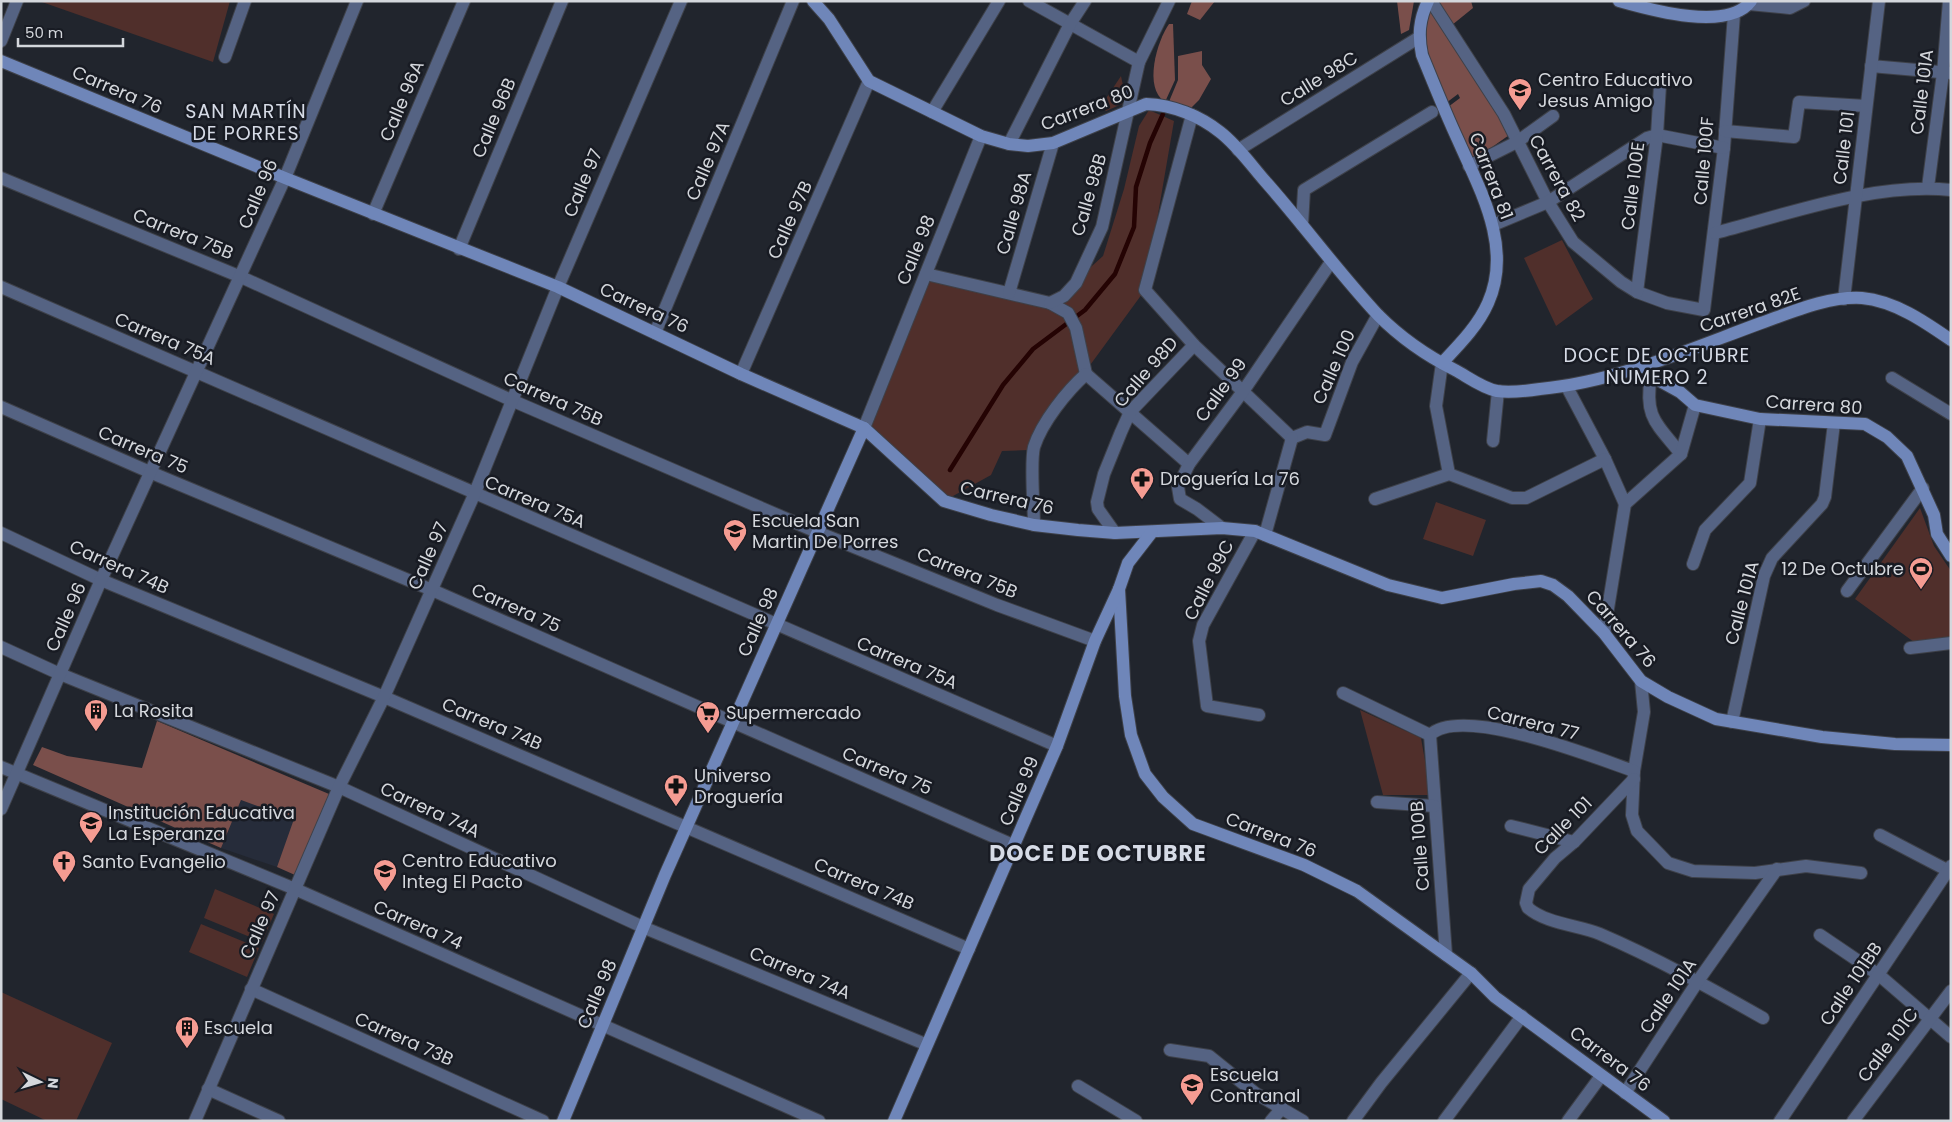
<svg xmlns="http://www.w3.org/2000/svg" width="1952" height="1122" font-family="Poppins,sans-serif">
<rect width="100%" height="100%" fill="#21252d"/>
<!-- built -->
<polygon fill="#262c3a" points="241,800 295,819 277,867 221,848"/>
<!-- green -->
<g fill="#502f2b">
<polygon points="39,1 230,1 213,62"/>
<polygon points="1121,76 1125,95 1122,104 1106,111 1101,106"/>
<polygon points="1149,110 1174,121 1145,290 1028,450 1002,451 991,475 944,501 864,428 926,274 1051,303 1103,256 1124,189 1139,126"/>
<polygon points="1562,240 1593,299 1556,326 1524,258"/>
<polygon points="1436,502 1486,520 1473,556 1423,539"/>
<polygon points="1920,508 1934,546 1951,571 1951,637 1914,642 1855,599"/>
<polygon points="1360,710 1421,738 1431,795 1383,795"/>
<polygon points="215,889 274,914 262,942 204,918"/>
<polygon points="201,924 259,948 247,977 189,952"/>
<polygon points="1,992 112,1043 76,1121 47,1121 1,1099"/>
</g>
<!-- forest -->
<g fill="#7a4f4b">
<polygon points="1192,1 1215,1 1200,20 1187,14"/>
<polygon points="1397,1 1414,1 1409,30 1401,34"/>
<polygon points="1435,1 1471,1 1473,8 1452,25"/>
<path d="M1432,6L1512,133L1471,162L1448,107L1460,98L1458,94L1446,103C1433,69 1418,42 1432,6Z"/>
<path d="M1169,24H1173L1175,80L1165,102C1143,88 1157,41 1169,24Z"/>
<polygon points="1202,51 1202,65 1211,79 1199,100 1191,108 1168,104 1178,80 1178,56"/>
<polygon points="157,721 329,794 295,875 277,867 294,819 241,800 221,848 33,765 42,747 67,756 142,768"/>
</g>
<g fill="none" stroke-linecap="round" stroke-linejoin="round">
<!-- stream -->
<polyline stroke="#240303" stroke-width="4.5" points="950,470 1003,385 1033,349 1085,310 1115,274 1134,227 1136,187 1150,143 1163,114"/>
<!-- street casing -->
<g stroke="#3e4149" stroke-width="14">
<g id="street">
<polyline points="1029,1 1139,62"/>
<polyline points="1431,1 1504,114 1548,202 1573,242 1621,282 1637,292 1667,303 1704,310 1724,148 1734,14"/>
<polyline points="1749,4 1790,8 1804,1"/>
<polyline points="1,41 17,1"/>
<polyline points="225,57 245,1"/>
<polyline points="1871,66 1951,73"/>
<polyline points="932,112 999,1"/>
<polyline points="1192,115 1145,290 1194,345 1292,438 1307,432 1325,435 1352,362 1378,315"/>
<polyline points="1725,131 1794,137 1799,102 1866,106"/>
<polyline points="1009,144 1070,24 1085,1"/>
<polyline points="1238,150 1418,38"/>
<polyline points="1469,166 1517,142 1553,116"/>
<polyline points="1,178 241,277 511,400 817,532 997,605 1095,641"/>
<polyline points="1928,187 1943,73 1949,1"/>
<polyline points="373,214 464,1"/>
<polyline points="1302,225 1304,190 1432,112"/>
<polyline points="1493,225 1548,202 1647,138 1657,135 1724,148"/>
<path d="M1715,233C1788,214 1875,182 1951,190"/>
<polyline points="459,249 562,1"/>
<polyline points="926,274 1050,303 1068,313 1076,328 1086,374"/>
<polyline points="1,287 1057,746"/>
<polyline points="1637,292 1657,135 1660,85"/>
<polyline points="1009,293 1053,143"/>
<polyline points="1844,299 1879,1"/>
<polyline points="1050,303 1064,296 1076,283 1102,227 1139,62 1169,1"/>
<polyline points="655,333 793,1"/>
<polyline points="1442,363 1436,406 1449,474"/>
<polyline points="741,374 869,81"/>
<polyline points="1086,374 1189,464"/>
<path d="M1651,376C1644,417 1656,423 1681,454"/>
<polyline points="1892,378 1951,414"/>
<polyline points="1567,387 1605,459 1625,504"/>
<polyline points="1,407 152,473 432,590 1015,846"/>
<polyline points="864,428 981,136"/>
<polyline points="1493,441 1498,391"/>
<polyline points="1375,499 1449,474 1512,498 1526,498 1605,459"/>
<path d="M1034,525C1034,506 1030,463 1034,447C1042,422 1067,391 1086,374"/>
<polyline points="1222,528 1197,509 1180,499 1178,487 1189,464 1244,390 1331,262"/>
<polyline points="1255,531 1203,625 1199,641 1207,706 1259,715"/>
<polyline points="1,533 101,580 384,697 969,949"/>
<polyline points="1115,533 1098,509 1097,502 1104,474 1121,432 1130,412 1194,345"/>
<polyline points="1265,535 1292,438"/>
<polyline points="1693,564 1705,530 1750,483 1760,419"/>
<polyline points="1847,591 1923,488"/>
<polyline points="1604,633 1625,504 1681,454 1695,405"/>
<polyline points="1,647 60,674 339,787 645,928 925,1044"/>
<polyline points="1910,648 1951,643"/>
<polyline points="1641,681 1644,712 1634,771 1632,815 1637,831 1668,863 1693,871 1755,873 1806,866 1861,873"/>
<path d="M1343,693L1430,735C1462,704 1596,758 1634,771"/>
<polyline points="1732,722 1764,576 1772,558 1822,504 1825,497 1834,423"/>
<polyline points="1430,735 1446,955"/>
<polyline points="1,767 295,889 819,1121"/>
<path d="M1634,779L1574,842L1555,858L1529,889L1526,903L1528,908C1547,924 1578,925 1600,934C1656,958 1710,988 1763,1018"/>
<polyline points="1377,802 1434,806"/>
<polyline points="1,809 101,580 285,178 357,1"/>
<polyline points="1511,826 1574,842"/>
<polyline points="1880,835 1947,870"/>
<polyline points="1820,935 1879,975 1951,1037"/>
<polyline points="251,989 543,1121"/>
<polyline points="1170,1050 1209,1056 1255,1093 1303,1121"/>
<polyline points="1078,1086 1136,1121"/>
<polyline points="208,1089 279,1121"/>
<polyline points="1625,1093 1698,981 1777,869"/>
<polyline points="195,1121 339,787 384,697 474,495 558,287 681,1"/>
<polyline points="1271,1121 1282,1108"/>
<polyline points="1353,1121 1381,1083 1471,973"/>
<polyline points="1444,1121 1522,1016"/>
<polyline points="1568,1121 1601,1076"/>
<polyline points="1780,1121 1951,866"/>
<polyline points="1853,1121 1951,991"/>
</g>
</g>
<!-- secondary casing -->
<g stroke="#3e4149" stroke-width="14">
<g id="secondary">
<path d="M813,1L829,19L869,81L981,136L1009,144L1028,146L1053,143L1146,104C1173,105 1200,116 1220,132C1237,145 1251,165 1265,181C1304,225 1338,272 1378,315C1400,337 1427,356 1455,370C1468,377 1482,388 1497,391C1511,393 1526,391 1540,389C1616,382 1690,349 1761,323C1792,312 1828,296 1862,298C1895,301 1925,322 1951,340"/>
<path d="M1428,1C1419,20 1418,35 1422,55C1434,84 1445,112 1458,140C1480,190 1513,247 1488,303C1478,326 1459,345 1442,363"/>
<path d="M1619,1C1651,10 1728,32 1751,1"/>
<polyline points="1,61 285,178 558,287 741,374 864,428 944,501 991,515 1034,525 1078,530 1115,533 1222,528 1255,531 1388,585 1442,598 1514,584 1541,581 1553,585 1568,596 1604,633 1641,681 1668,697 1716,719 1822,737 1895,744 1951,745"/>
<polyline points="1645,365 1651,376 1680,392 1695,405 1760,419 1865,424 1887,437 1907,456 1934,515 1937,534 1951,556"/>
<polyline points="1119,589 1125,696 1131,735 1145,774 1163,797 1193,824 1304,865 1357,891 1471,973 1495,997 1664,1121"/>
<polyline points="563,1121 665,875 864,428"/>
<polyline points="894,1121 1057,746 1095,641 1119,589 1128,563 1152,532"/>
</g>
</g>
<!-- street -->
<use href="#street" stroke="#556383" stroke-width="12"/>
<!-- secondary -->
<use href="#secondary" stroke="#6f86b9" stroke-width="12"/>
</g>
<!-- icons -->
<defs>
<g id="school-pin" transform="scale(1.25)"><path d="M0 17L-7.5 6A9.5 9.5 0 1 1 7.5 6Z" fill="#f59c92" stroke="#181b23"/><path d="M0-5L7-2L0 1L-7-2ZM-4 1L0 2.5L4 1V4Q0 6-4 4Z" fill="#111"/></g>
<g id="pharmacy-pin" transform="scale(1.25)"><path d="M0 17L-7.5 6A9.5 9.5 0 1 1 7.5 6Z" fill="#f59c92" stroke="#181b23"/><path d="M-2-6h4v4h4v4h-4v4h-4v-4h-4v-4h4Z" fill="#111"/></g>
<g id="stadium-pin" transform="scale(1.25)"><path d="M0 17L-7.5 6A9.5 9.5 0 1 1 7.5 6Z" fill="#f59c92" stroke="#181b23"/><path d="M0-5a6.5 5 0 1 0 0 10a6.5 5 0 1 0 0-10ZM-3.5-1.8h7v3.6h-7Z" fill="#111"/></g>
<g id="building-pin" transform="scale(1.25)"><path d="M0 17L-7.5 6A9.5 9.5 0 1 1 7.5 6Z" fill="#f59c92" stroke="#181b23"/><path d="M-4-6H4V6H1V3H-1V6H-4ZM-2.5-4.3h1.7v1.8h-1.7ZM.8-4.3h1.7v1.8H.8ZM-2.5-1h1.7V.8h-1.7ZM.8-1h1.7V.8H.8Z" fill="#111"/></g>
<g id="supermarket-pin" transform="scale(1.25)"><path d="M0 17L-7.5 6A9.5 9.5 0 1 1 7.5 6Z" fill="#f59c92" stroke="#181b23"/><path d="M-6-5.5h2.5l.6 2H6L4.5 2H-2.5L-4.4-4H-6ZM-1.5 3.2a1.3 1.3 0 1 0 .1 0ZM3 3.2a1.3 1.3 0 1 0 .1 0Z" fill="#111"/></g>
<g id="church-pin" transform="scale(1.25)"><path d="M0 17L-7.5 6A9.5 9.5 0 1 1 7.5 6Z" fill="#f59c92" stroke="#181b23"/><path d="M-1.2-6h2.4v3.5h3.3v2.4h-3.3V6h-2.4V-.1h-3.3v-2.4h3.3Z" fill="#111"/></g>
</defs>
<g fill-rule="evenodd">
<use href="#school-pin" x="1520" y="90"/>
<use href="#pharmacy-pin" x="1142" y="479"/>
<use href="#school-pin" x="735" y="531"/>
<use href="#stadium-pin" x="1921" y="569"/>
<use href="#building-pin" x="96" y="711"/>
<use href="#supermarket-pin" x="708" y="713"/>
<use href="#pharmacy-pin" x="676" y="786"/>
<use href="#school-pin" x="91" y="823"/>
<use href="#church-pin" x="64" y="862"/>
<use href="#school-pin" x="385" y="871"/>
<use href="#building-pin" x="187" y="1028"/>
<use href="#school-pin" x="1192" y="1085"/>
</g>
<g text-anchor="middle" stroke-width="5" stroke-linejoin="round" paint-order="stroke">
<!-- street labels -->
<g font-size="18" fill="#d4d7dc" stroke="#181b23">
<text transform="translate(1319 79) rotate(-32)" y="6">Calle 98C</text>
<text transform="translate(117 90) rotate(23)" y="6">Carrera 76</text>
<text transform="translate(1922 92) rotate(-83)" y="6">Calle 101A</text>
<text transform="translate(402 101) rotate(-67)" y="6">Calle 96A</text>
<text transform="translate(1087 108) rotate(-21)" y="6">Carrera 80</text>
<text transform="translate(494 118) rotate(-67)" y="6">Calle 96B</text>
<text transform="translate(1844 148) rotate(-83)" y="6">Calle 101</text>
<text transform="translate(708 161) rotate(-67)" y="6">Calle 97A</text>
<text transform="translate(1704 161) rotate(-85)" y="6">Calle 100F</text>
<text transform="translate(1491 176) rotate(69)" y="6">Carrera 81</text>
<text transform="translate(1557 178) rotate(61)" y="6">Carrera 82</text>
<text transform="translate(583 183) rotate(-67)" y="6">Calle 97</text>
<text transform="translate(1633 186) rotate(-83)" y="6">Calle 100E</text>
<text transform="translate(258 194) rotate(-67)" y="6">Calle 96</text>
<text transform="translate(1089 195) rotate(-74)" y="6">Calle 98B</text>
<text transform="translate(1014 213) rotate(-74)" y="6">Calle 98A</text>
<text transform="translate(790 220) rotate(-66)" y="6">Calle 97B</text>
<text transform="translate(183 234) rotate(22)" y="6">Carrera 75B</text>
<text transform="translate(916 250) rotate(-68)" y="6">Calle 98</text>
<text transform="translate(644 308) rotate(25)" y="6">Carrera 76</text>
<text transform="translate(1750 310) rotate(-19)" y="6">Carrera 82E</text>
<text transform="translate(165 339) rotate(23)" y="6">Carrera 75A</text>
<text transform="translate(1334 367) rotate(-66)" y="6">Calle 100</text>
<text transform="translate(1146 372) rotate(-49)" y="6">Calle 98D</text>
<text transform="translate(1221 390) rotate(-54)" y="6">Calle 99</text>
<text transform="translate(553 399) rotate(24)" y="6">Carrera 75B</text>
<text transform="translate(1814 405) rotate(4)" y="6">Carrera 80</text>
<text transform="translate(143 450) rotate(23)" y="6">Carrera 75</text>
<text transform="translate(1007 498) rotate(13)" y="6">Carrera 76</text>
<text transform="translate(535 502) rotate(23)" y="6">Carrera 75A</text>
<text transform="translate(428 556) rotate(-66)" y="6">Calle 97</text>
<text transform="translate(119 567) rotate(24)" y="6">Carrera 74B</text>
<text transform="translate(967 573) rotate(22)" y="6">Carrera 75B</text>
<text transform="translate(1209 580) rotate(-63)" y="6">Calle 99C</text>
<text transform="translate(1742 603) rotate(-75)" y="6">Calle 101A</text>
<text transform="translate(516 608) rotate(24)" y="6">Carrera 75</text>
<text transform="translate(66 617) rotate(-66)" y="6">Calle 96</text>
<text transform="translate(758 622) rotate(-66)" y="6">Calle 98</text>
<text transform="translate(1621 629) rotate(49)" y="6">Carrera 76</text>
<text transform="translate(907 663) rotate(23)" y="6">Carrera 75A</text>
<text transform="translate(1533 723) rotate(14)" y="6">Carrera 77</text>
<text transform="translate(492 724) rotate(23)" y="6">Carrera 74B</text>
<text transform="translate(887 771) rotate(23)" y="6">Carrera 75</text>
<text transform="translate(1019 791) rotate(-67)" y="6">Calle 99</text>
<text transform="translate(430 810) rotate(25)" y="6">Carrera 74A</text>
<text transform="translate(1563 826) rotate(-45)" y="6">Calle 101</text>
<text transform="translate(1271 835) rotate(21)" y="6">Carrera 76</text>
<text transform="translate(1420 846) rotate(-94)" y="6">Calle 100B</text>
<text transform="translate(864 884) rotate(23)" y="6">Carrera 74B</text>
<text transform="translate(260 925) rotate(-66)" y="6">Calle 97</text>
<text transform="translate(418 925) rotate(24)" y="6">Carrera 74</text>
<text transform="translate(800 973) rotate(23)" y="6">Carrera 74A</text>
<text transform="translate(1851 984) rotate(-56)" y="6">Calle 101BB</text>
<text transform="translate(597 994) rotate(-67)" y="6">Calle 98</text>
<text transform="translate(1668 996) rotate(-56)" y="6">Calle 101A</text>
<text transform="translate(404 1039) rotate(24)" y="6">Carrera 73B</text>
<text transform="translate(1888 1045) rotate(-53)" y="6">Calle 101C</text>
<text transform="translate(1610 1059) rotate(37)" y="6">Carrera 76</text>
</g>
<!-- poi labels -->
<g font-size="18" fill="#d4d7dc" stroke="#181b23" text-anchor="start">
<text x="1538" y="86">Centro Educativo<tspan x="1538" dy="21">Jesus Amigo</tspan></text>
<text x="1160" y="485">Droguería La 76</text>
<text x="752" y="527">Escuela San<tspan x="752" dy="21">Martin De Porres</tspan></text>
<text x="1904" y="575" text-anchor="end">12 De Octubre</text>
<text x="114" y="717">La Rosita</text>
<text x="726" y="719">Supermercado</text>
<text x="694" y="782">Universo<tspan x="694" dy="21">Droguería</tspan></text>
<text x="108" y="819">Institución Educativa<tspan x="108" dy="21">La Esperanza</tspan></text>
<text x="402" y="867">Centro Educativo<tspan x="402" dy="21">Integ El Pacto</tspan></text>
<text x="82" y="868">Santo Evangelio</text>
<text x="204" y="1034">Escuela</text>
<text x="1210" y="1081">Escuela<tspan x="1210" dy="21">Contranal</tspan></text>
</g>
<!-- neighbourhood labels -->
<g font-size="19" letter-spacing="1" fill="#d6dbe6" stroke="#181b23">
<text x="246" y="118">SAN MARTÍN<tspan x="246" dy="22">DE PORRES</tspan></text>
<text x="1657" y="362">DOCE DE OCTUBRE<tspan x="1657" dy="22">NUMERO 2</tspan></text>
</g>
<!-- district labels -->
<g font-size="22" font-weight="bold" letter-spacing="1" fill="#d6dbe6" stroke="#181b23">
<text x="1098" y="861">DOCE DE OCTUBRE</text>
</g>
</g>
<!-- border -->
<rect width="1952" height="1122" fill="none" stroke="#d4d7dc" stroke-width="5"/>
<!-- north arrow -->
<g transform="translate(40 1082) rotate(95)" stroke="#181b23" stroke-width="4" paint-order="stroke">
<path d="M0-4L9 19L0 12L-9 19Z" fill="#d4d7dc"/>
<text y="-8" font-size="14" font-weight="bold" text-anchor="middle" fill="#d4d7dc">N</text>
</g>
<!-- scale -->
<path d="M18 38v8h105v-8" fill="none" stroke="#d4d7dc" stroke-width="2.5"/>
<text x="25" y="38" font-size="15" fill="#d4d7dc" stroke="#181b23" stroke-width="4" paint-order="stroke">50 m</text>
</svg>
